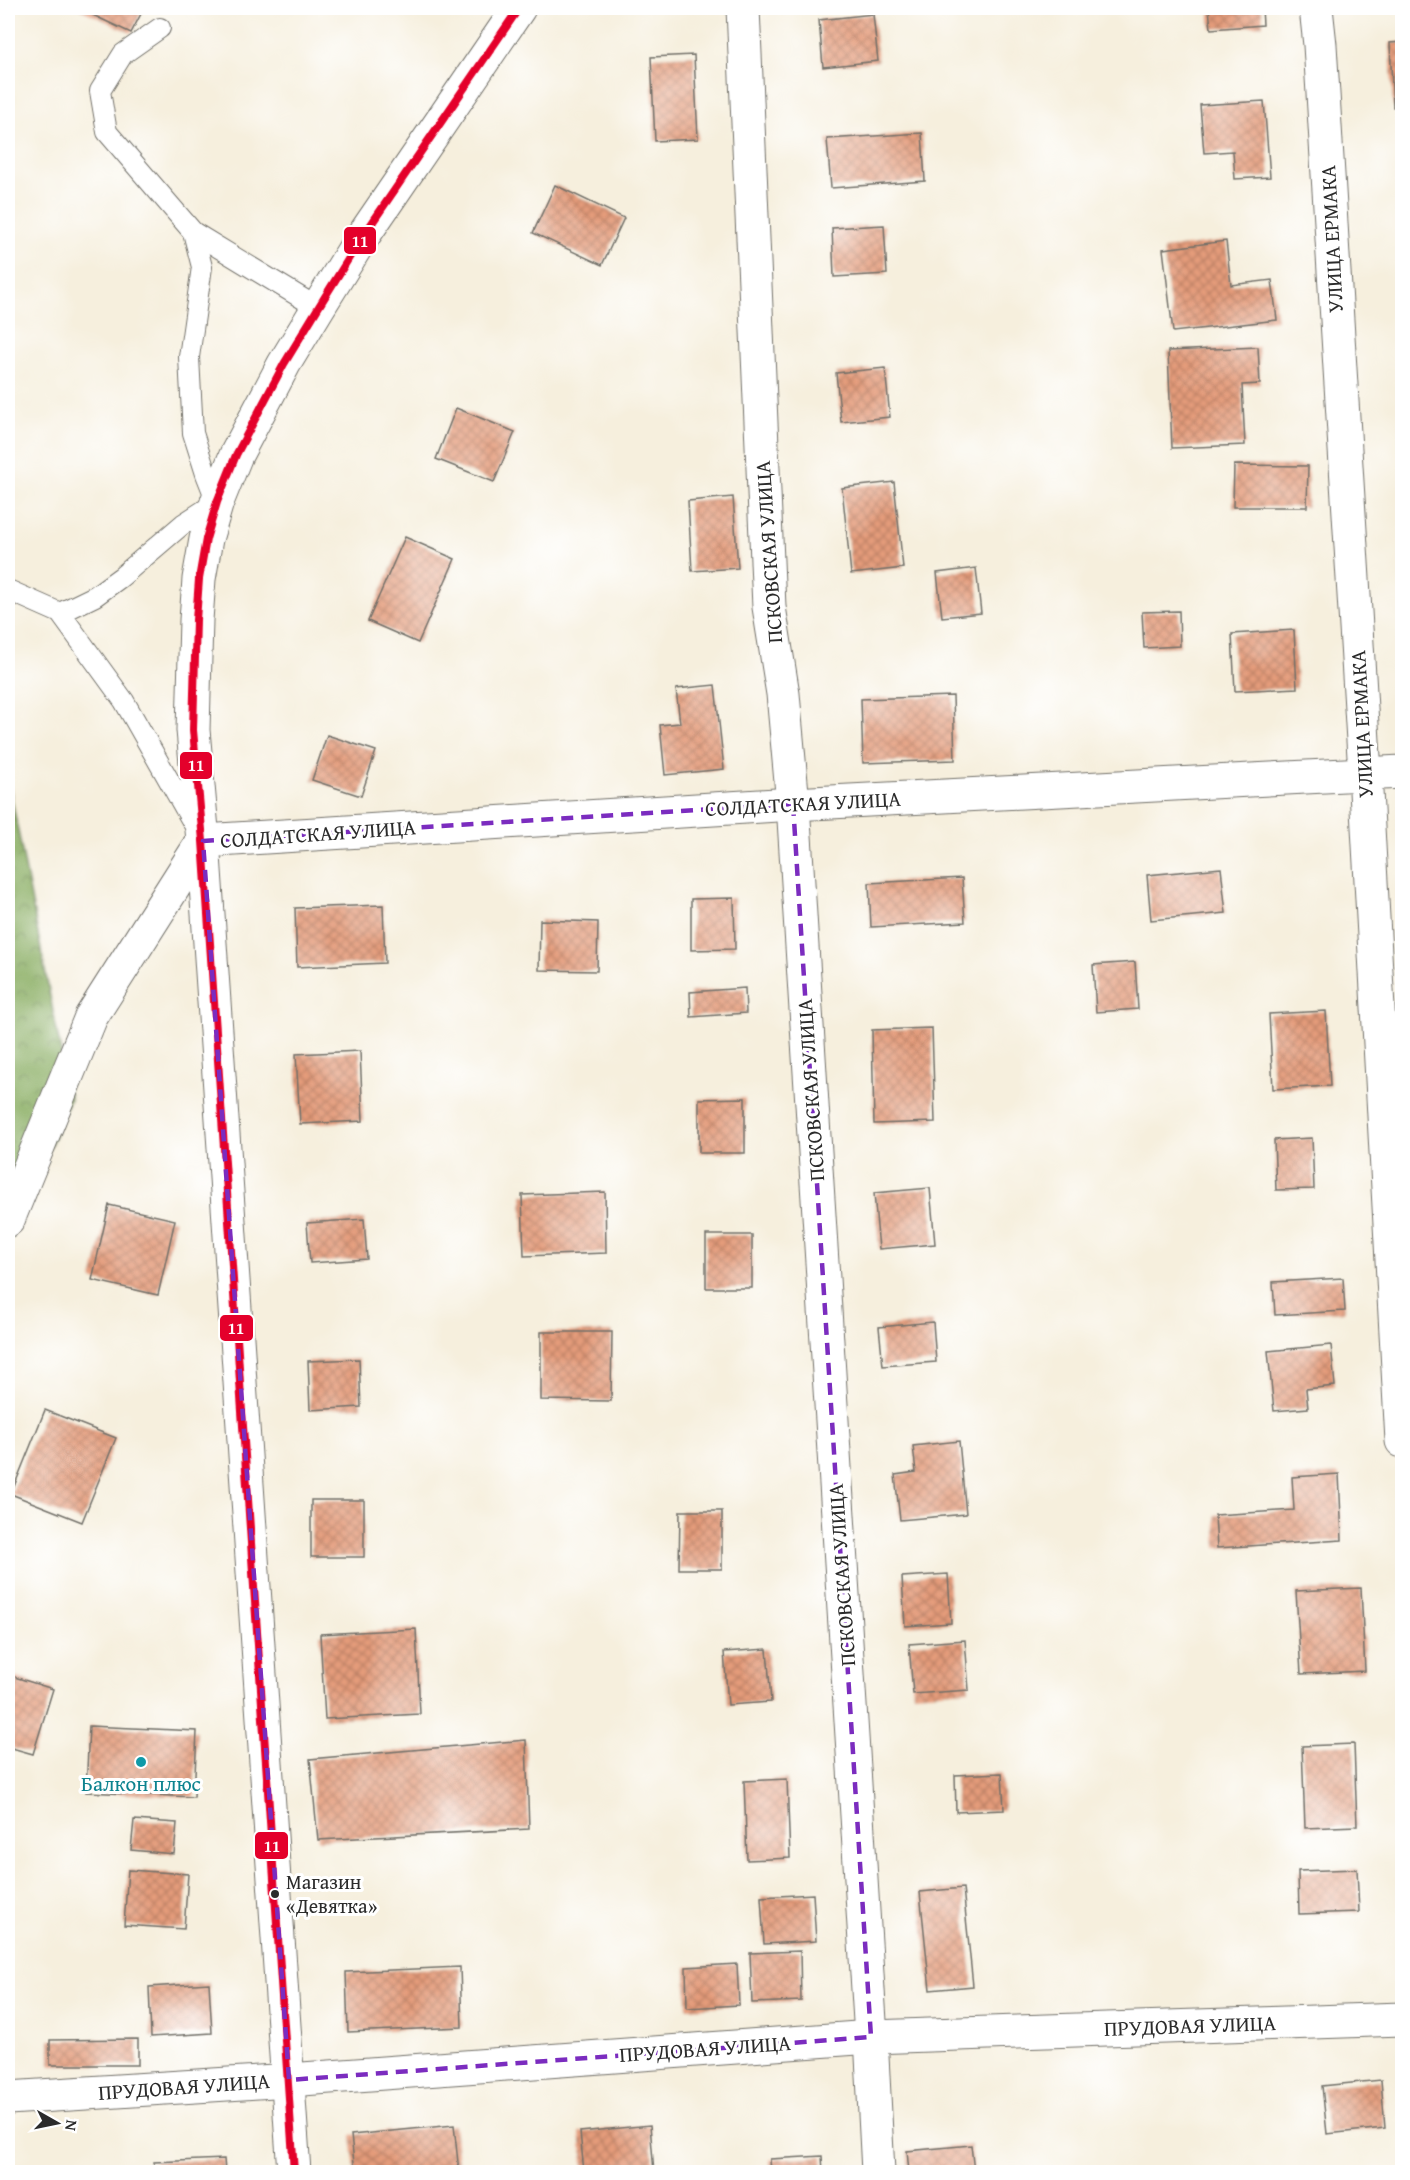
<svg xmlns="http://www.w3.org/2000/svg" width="1410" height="2180" font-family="'Gentium Book Plus',serif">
<defs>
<pattern id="forest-crowns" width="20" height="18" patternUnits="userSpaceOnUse" patternTransform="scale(1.5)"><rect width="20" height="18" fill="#8aae63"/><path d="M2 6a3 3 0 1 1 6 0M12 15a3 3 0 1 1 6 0" fill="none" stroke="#718e52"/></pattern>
<pattern id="building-cross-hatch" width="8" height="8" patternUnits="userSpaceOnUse" patternTransform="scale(1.5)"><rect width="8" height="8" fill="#e49b7a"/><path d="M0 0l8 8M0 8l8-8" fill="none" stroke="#b97f64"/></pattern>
</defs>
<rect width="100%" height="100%" fill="#fff"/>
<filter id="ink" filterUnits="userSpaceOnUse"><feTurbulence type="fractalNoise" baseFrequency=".0167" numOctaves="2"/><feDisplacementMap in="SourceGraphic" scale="12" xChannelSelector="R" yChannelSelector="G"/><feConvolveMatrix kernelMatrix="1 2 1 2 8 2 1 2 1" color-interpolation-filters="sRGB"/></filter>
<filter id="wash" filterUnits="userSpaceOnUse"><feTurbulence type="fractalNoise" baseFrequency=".008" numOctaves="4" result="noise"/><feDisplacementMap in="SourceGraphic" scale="24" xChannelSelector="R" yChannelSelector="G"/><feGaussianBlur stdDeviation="1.35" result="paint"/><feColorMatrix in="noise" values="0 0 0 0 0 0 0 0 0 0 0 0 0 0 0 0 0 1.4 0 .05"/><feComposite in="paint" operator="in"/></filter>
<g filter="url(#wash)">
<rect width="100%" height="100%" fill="#f6efdd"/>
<!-- forest -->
<polygon fill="url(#forest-crowns)" stroke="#5a6c47" stroke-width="1.5" points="8,779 70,1099 8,1246"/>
<g id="blocks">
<!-- building -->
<g fill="url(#building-cross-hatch)">
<polygon points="78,8 144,8 131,33"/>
<polygon points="1209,8 1262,8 1263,25 1211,29"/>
<polygon points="873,14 878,61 823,67 819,20"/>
<polygon points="1402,42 1402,107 1393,107 1390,43"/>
<polygon points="694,55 698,139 655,141 651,57"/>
<polygon points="1264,101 1270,177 1235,179 1233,151 1204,153 1200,105"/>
<polygon points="922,133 925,181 831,188 827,139"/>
<polygon points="555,185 624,218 602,265 533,233"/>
<polygon points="884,225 887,274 834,277 832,228"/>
<polygon points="1226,241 1231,285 1272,280 1277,320 1173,332 1163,249"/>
<polygon points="1258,347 1260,384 1242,385 1245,445 1172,448 1168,351"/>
<polygon points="885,368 890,417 841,422 836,373"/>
<polygon points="456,408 515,432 494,482 436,459"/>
<polygon points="1234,465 1308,466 1307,507 1233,507"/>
<polygon points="894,482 903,568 851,574 842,488"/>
<polygon points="733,497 738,568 692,571 688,501"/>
<polygon points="405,537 455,559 418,643 368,621"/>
<polygon points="976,568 981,613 942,617 937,573"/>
<polygon points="1179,611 1180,646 1144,648 1142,612"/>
<polygon points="1294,630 1297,688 1235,691 1232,634"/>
<polygon points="715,685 724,769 665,775 660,725 680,723 676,689"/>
<polygon points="953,696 955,760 863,763 861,699"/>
<polygon points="327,735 376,751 361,796 312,780"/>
<polygon points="1221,868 1226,913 1151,920 1147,875"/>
<polygon points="962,878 965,922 871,927 869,883"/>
<polygon points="734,898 735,949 691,950 691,899"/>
<polygon points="383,905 385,963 297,967 295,908"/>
<polygon points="540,920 598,922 597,971 539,970"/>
<polygon points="1135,962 1138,1009 1096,1012 1093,965"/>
<polygon points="745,988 746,1013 691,1017 690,992"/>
<polygon points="1326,1011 1330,1086 1273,1089 1269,1014"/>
<polygon points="932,1028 935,1122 874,1124 872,1030"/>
<polygon points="360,1051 363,1121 300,1124 296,1054"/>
<polygon points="745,1098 745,1153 699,1153 699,1099"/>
<polygon points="1312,1138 1314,1189 1276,1190 1274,1140"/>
<polygon points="930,1188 935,1244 879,1249 874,1193"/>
<polygon points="605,1192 606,1253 524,1256 522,1195"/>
<polygon points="109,1205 175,1220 158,1295 92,1280"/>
<polygon points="364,1219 367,1259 310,1263 307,1223"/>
<rect x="706" y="1235" width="46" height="53"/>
<polygon points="1343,1278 1345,1311 1275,1315 1273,1282"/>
<polygon points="933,1322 936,1362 883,1366 879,1327"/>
<polygon points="541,1332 612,1332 611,1401 541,1400"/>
<polygon points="1331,1345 1335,1386 1306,1389 1308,1408 1274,1411 1268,1351"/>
<polygon points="359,1359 361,1407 310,1410 308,1361"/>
<polygon points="45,1410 116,1438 82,1522 11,1494"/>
<polygon points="959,1441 966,1514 900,1520 895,1475 916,1472 913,1446"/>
<polygon points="1339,1474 1342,1540 1217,1548 1215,1515 1294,1510 1292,1477"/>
<rect x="311" y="1500" width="53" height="57"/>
<polygon points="680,1511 722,1511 722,1569 679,1569"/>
<polygon points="948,1574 951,1623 905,1626 902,1577"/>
<polygon points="1361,1588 1365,1671 1301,1674 1296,1591"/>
<polygon points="416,1629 420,1714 325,1719 320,1634"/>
<polygon points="965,1640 969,1690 913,1694 909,1644"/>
<polygon points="767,1649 771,1702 728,1705 724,1652"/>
<polygon points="8,1675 53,1689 33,1754 8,1747"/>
<polygon points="89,1726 197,1731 194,1797 86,1792"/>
<polygon points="526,1740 529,1829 318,1840 310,1759"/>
<polygon points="1354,1744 1357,1826 1305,1828 1302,1746"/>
<polygon points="1002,1773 1004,1810 956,1812 955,1775"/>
<polygon points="787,1779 790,1858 747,1860 744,1781"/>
<polygon points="134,1820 177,1823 174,1854 131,1850"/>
<polygon points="1357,1869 1359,1912 1299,1914 1298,1871"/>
<polygon points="128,1870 188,1874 184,1929 124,1925"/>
<polygon points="963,1888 973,1986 930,1990 920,1892"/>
<polygon points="813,1894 816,1941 764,1944 761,1897"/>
<polygon points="800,1951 801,2001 752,2003 750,1953"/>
<polygon points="737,1964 739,2005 687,2008 686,1967"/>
<polygon points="460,1967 462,2027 348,2032 346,1972"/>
<polygon points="209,1983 212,2033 151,2037 149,1987"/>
<polygon points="138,2039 138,2065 50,2065 50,2040"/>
<polygon points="1381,2080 1385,2128 1327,2134 1322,2086"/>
<polygon points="454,2125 459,2172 355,2172 351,2135"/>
<polygon points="650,2125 654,2172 584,2172 580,2132"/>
<polygon points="971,2145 974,2172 909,2172 907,2151"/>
<polygon points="822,2156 823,2172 771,2172 770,2159"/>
<polygon points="224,2159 225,2172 154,2172 154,2162"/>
</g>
</g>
</g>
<g filter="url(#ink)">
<use href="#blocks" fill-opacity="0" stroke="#727069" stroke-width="1.5"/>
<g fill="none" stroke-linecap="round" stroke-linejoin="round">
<!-- lane casing -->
<g stroke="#727069" stroke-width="22">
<g id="lane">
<polyline points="160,28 123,54 100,91 107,132 193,232 318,308"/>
<polyline points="8,590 60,613 124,701 196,828"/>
<polyline points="60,613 95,596 121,577 183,524 217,502 206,474 193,433 189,357 202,267 193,232"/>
</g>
</g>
<!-- street casing -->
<g stroke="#727069" stroke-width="35">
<g id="street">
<polyline points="743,8 769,607 783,694 793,804 871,2037 878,2172"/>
<polyline points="1316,8 1320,45 1365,773 1402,1441"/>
<polyline points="8,1220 91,1017 203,841 793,804 1402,772"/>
<polyline points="8,2098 289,2080 871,2037 1402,2019"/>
</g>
</g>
<!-- secondary casing -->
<g stroke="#727069" stroke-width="35">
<polyline id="secondary" points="294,2172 203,841 193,730 196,620 199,579 206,539 217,502 236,455 284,364 318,308 357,245 519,8"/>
</g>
<!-- lane -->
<use href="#lane" stroke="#fff" stroke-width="20"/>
<!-- street -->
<use href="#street" stroke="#fff" stroke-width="33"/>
<!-- secondary -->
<use href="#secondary" stroke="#fff" stroke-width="33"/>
<!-- bus-1 casing -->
<g stroke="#fff" stroke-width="12">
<polyline id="bus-1" points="294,2172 203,841 193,730 196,620 199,579 206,539 217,502 236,455 284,364 318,308 357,245 519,8"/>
</g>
<!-- bus-1 -->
<use href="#bus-1" stroke="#e4002b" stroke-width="8"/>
</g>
</g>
<!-- marked area -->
<path fill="none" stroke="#7b2cbf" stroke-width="4.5" stroke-dasharray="12 8" stroke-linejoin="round" d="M793,804L871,2037L289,2080L203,841Z"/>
<!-- markers -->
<circle fill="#0f9aa8" stroke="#fff" stroke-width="2" cx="141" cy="1762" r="6"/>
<circle fill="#2b2b2b" stroke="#fff" stroke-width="2" cx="275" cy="1894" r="5"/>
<g text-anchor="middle" stroke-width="6" stroke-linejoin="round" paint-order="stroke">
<!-- bus labels -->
<g font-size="20" fill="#2b2b2b" stroke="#fff" text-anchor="start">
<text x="286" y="1889">Магазин<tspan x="286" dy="24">«Девятка»</tspan></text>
</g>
<!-- street labels -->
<g font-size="21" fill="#2b2b2b" stroke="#fff">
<text transform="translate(1332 239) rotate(-93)" y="7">УЛИЦА ЕРМАКА</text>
<text transform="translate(769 552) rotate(-94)" y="7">ПСКОВСКАЯ УЛИЦА</text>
<text transform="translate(1362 724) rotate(-93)" y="7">УЛИЦА ЕРМАКА</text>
<text transform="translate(803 804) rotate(-3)" y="7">СОЛДАТСКАЯ УЛИЦА</text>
<text transform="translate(318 834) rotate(-4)" y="7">СОЛДАТСКАЯ УЛИЦА</text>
<text transform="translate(811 1090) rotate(-94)" y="7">ПСКОВСКАЯ УЛИЦА</text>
<text transform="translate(842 1575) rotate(-94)" y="7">ПСКОВСКАЯ УЛИЦА</text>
<text transform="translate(1190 2026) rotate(-2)" y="7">ПРУДОВАЯ УЛИЦА</text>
<text transform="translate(705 2049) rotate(-4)" y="7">ПРУДОВАЯ УЛИЦА</text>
<text transform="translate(184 2087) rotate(-4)" y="7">ПРУДОВАЯ УЛИЦА</text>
</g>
<!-- culture labels -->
<g font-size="21" fill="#0d838f" stroke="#fff">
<text x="141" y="1791">Балкон плюс</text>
</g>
</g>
<g stroke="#fff" stroke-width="2">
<rect x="343" y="226" width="34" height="29" rx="6" fill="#e4002b"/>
<rect x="179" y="751" width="34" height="29" rx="6" fill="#e4002b"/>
<rect x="219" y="1314" width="35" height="28" rx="6" fill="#e4002b"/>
<rect x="254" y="1831" width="35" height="29" rx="6" fill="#e4002b"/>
</g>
<g font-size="16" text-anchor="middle" font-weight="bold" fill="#fff">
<text x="360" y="247">11</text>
<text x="196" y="771">11</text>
<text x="236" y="1334">11</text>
<text x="272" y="1852">11</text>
</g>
<!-- margin -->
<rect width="1410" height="2180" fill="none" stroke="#fff" stroke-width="30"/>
<!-- north arrow -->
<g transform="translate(57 2123) rotate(99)" stroke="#ffffff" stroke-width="4.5" paint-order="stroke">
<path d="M0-4.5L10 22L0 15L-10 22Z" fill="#2b2b2b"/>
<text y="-9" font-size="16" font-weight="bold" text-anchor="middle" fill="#2b2b2b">N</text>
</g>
</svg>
